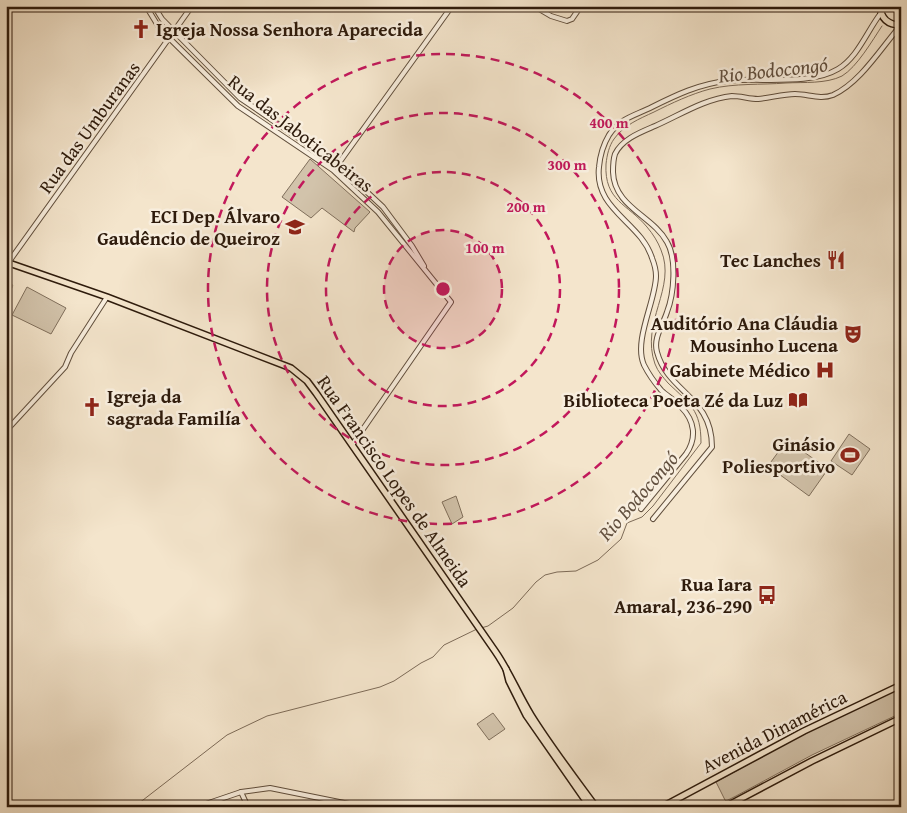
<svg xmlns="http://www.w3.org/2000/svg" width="907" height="813" font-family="'Gentium Book Plus',serif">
<rect width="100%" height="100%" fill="#f4e5cc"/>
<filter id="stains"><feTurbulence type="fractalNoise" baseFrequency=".004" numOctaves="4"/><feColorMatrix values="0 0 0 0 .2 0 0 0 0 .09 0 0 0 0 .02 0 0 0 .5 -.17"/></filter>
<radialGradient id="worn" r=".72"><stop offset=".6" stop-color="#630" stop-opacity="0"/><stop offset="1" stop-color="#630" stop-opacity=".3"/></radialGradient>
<!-- green -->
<g fill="#d2c3ab" stroke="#806f5c">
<polygon points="310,159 370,212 355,228 354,232 322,208 311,218 282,197"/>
<polygon points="27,287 66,308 51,334 12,315"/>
<polygon points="849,434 870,449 852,475 831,461"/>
<polygon points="787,440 828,469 809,496 768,466"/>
<polygon points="456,496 463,517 452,524 442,502"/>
<polygon points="901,685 901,713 812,755 736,796 726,801 725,800 716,782 793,740"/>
<polygon points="493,713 505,729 489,740 477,724"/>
</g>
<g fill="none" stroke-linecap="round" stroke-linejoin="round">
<!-- stream -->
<g stroke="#7d6b58" stroke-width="1">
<path d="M481,628L488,626L513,608L536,582L545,575L557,572L576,571L598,560L621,539L627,523L642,517L653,506L701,443C701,410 690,404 668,383C663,377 658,372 655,364C640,322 677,288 661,250C658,242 653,234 647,227C628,204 604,201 606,164C607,155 609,146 614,139C624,125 639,119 654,112C672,103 691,94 710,89C735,83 761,85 786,83C804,82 826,84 842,76C857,67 872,41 882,26"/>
<polyline points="134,807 227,735 267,716 380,687 394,681 421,663 433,657 444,645 477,629"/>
</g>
<!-- canal -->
<polyline stroke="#b1a08b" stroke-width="4.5" points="6,294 11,286"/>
<!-- minor casing -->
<g stroke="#604e3c" stroke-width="6">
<g id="minor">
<polyline points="146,6 160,29 238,106 333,170 378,212 451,302 352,445"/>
<polyline points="154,6 162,19 240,98 338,165 383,207 412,246 424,266"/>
<polyline points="534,6 551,16 567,21 572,19 581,6"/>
<polyline points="336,167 452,6"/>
<polyline points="8,263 192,6"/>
<polyline points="6,431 65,367 71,353 107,297"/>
<path d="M641,509L686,454C697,438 695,421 681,407C675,400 667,396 661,390C655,383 648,373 644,365C633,341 656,300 656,276C656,271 654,263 652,258C641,222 594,210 599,167C600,156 603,145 609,135C620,118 634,116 652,107C676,95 699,84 726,81C758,77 810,86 838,69C858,57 867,31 881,13"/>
<path d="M653,519L712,447C712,396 668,393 657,352C653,338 663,325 667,312C674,294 677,259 667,242C653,216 614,207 613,172C613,166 613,160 615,154C622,139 641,132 655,126C680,115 704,99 732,96C741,96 749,99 758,99C770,98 783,94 795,94C808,94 820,100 833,95C860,83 881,48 901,25"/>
<polyline points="241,792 248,807"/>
<polyline points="197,807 241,792 270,788 364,807"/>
</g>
</g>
<!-- major casing -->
<g stroke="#2e1b0c" stroke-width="8">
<g id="major">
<path d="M880,6C881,19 888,25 901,25"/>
<path d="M6,262L107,297L291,368L307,381L316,393L495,651C509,671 518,694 531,715C551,747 574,777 596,807"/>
<polyline points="506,669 509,681 526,715 590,807"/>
<polyline points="662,807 804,731 901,685"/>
<polyline points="725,807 812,761 901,718"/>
</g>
</g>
<!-- minor -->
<use href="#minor" stroke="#f8eede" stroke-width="4"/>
<!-- major -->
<use href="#major" stroke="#f4e5cc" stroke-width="5"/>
</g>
<!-- distance rings -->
<circle cx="443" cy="289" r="59" fill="#c2185b" fill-opacity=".12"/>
<g fill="none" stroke="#c2185b" stroke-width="2.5" stroke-dasharray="9 6">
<circle cx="443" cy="289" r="59"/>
<circle cx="443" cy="289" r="117"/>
<circle cx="443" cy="289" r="176"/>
<circle cx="443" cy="289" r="235"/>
</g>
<!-- icons -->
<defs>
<g id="church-bare" transform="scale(1.5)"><path d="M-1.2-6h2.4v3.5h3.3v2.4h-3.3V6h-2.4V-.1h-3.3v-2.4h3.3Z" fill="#8f2418" stroke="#f8eede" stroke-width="2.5" paint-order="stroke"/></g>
<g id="school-bare" transform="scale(1.5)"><path d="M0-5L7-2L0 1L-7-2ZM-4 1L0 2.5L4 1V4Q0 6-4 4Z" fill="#8f2418" stroke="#f8eede" stroke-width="2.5" paint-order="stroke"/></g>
<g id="restaurant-bare" transform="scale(1.5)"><path d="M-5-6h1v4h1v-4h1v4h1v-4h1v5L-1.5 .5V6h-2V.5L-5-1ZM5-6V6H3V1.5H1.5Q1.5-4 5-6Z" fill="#8f2418" stroke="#f8eede" stroke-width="2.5" paint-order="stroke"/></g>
<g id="theatre-bare" transform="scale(1.5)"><path d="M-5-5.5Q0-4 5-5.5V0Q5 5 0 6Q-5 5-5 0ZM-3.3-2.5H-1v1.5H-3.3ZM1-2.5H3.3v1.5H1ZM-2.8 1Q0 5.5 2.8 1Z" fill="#8f2418" stroke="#f8eede" stroke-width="2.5" paint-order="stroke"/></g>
<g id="hospital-bare" transform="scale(1.5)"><path d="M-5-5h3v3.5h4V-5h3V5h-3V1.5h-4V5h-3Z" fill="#8f2418" stroke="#f8eede" stroke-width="2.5" paint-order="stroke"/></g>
<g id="library-bare" transform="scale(1.5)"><path d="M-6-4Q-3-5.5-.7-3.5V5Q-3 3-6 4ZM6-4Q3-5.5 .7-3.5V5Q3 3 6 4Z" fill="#8f2418" stroke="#f8eede" stroke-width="2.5" paint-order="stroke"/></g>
<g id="stadium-bare" transform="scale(1.5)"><path d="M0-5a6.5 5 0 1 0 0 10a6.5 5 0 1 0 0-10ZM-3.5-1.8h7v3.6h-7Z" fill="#8f2418" stroke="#f8eede" stroke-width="2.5" paint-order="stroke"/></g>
<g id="bus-bare" transform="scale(1.5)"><path d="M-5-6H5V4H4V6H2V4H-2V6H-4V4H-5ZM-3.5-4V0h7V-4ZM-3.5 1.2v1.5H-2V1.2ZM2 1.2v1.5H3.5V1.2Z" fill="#8f2418" stroke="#f8eede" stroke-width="2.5" paint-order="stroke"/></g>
</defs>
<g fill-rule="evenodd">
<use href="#church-bare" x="141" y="29"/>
<use href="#school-bare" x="295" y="227"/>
<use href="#restaurant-bare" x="836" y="260"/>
<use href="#theatre-bare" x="853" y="334"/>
<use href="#hospital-bare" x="825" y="370"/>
<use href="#library-bare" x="798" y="400"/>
<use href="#church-bare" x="92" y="407"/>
<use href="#stadium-bare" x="850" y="455"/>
<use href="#bus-bare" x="767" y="595"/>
</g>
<g text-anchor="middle" stroke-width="5" stroke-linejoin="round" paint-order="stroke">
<!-- poi labels -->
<g font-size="19" font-weight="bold" fill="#2e1b0c" stroke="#f8eede" text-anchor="end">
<text x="156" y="36" text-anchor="start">Igreja Nossa Senhora Aparecida</text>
<text x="280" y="223">ECI Dep. Álvaro<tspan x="280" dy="22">Gaudêncio de Queiroz</tspan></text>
<text x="821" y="267">Tec Lanches</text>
<text x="838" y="330">Auditório Ana Cláudia<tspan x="838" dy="22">Mousinho Lucena</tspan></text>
<text x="810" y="377">Gabinete Médico</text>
<text x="107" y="403" text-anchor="start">Igreja da<tspan x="107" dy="22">sagrada Familía</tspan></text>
<text x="783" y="407">Biblioteca Poeta Zé da Luz</text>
<text x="835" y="451">Ginásio<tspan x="835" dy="22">Poliesportivo</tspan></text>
<text x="752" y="591">Rua Iara<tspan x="752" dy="22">Amaral, 236-290</tspan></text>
</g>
<!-- street labels -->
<g font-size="19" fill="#2e1b0c" stroke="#f8eede">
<text transform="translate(89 127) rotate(-54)" y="7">Rua das Umburanas</text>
<text transform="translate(301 133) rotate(38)" y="7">Rua das Jaboticabeiras</text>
<text transform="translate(395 481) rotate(55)" y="7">Rua Francisco Lopes de Almeida</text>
<text transform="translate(774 731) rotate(-27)" y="7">Avenida Dinamérica</text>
</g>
<!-- water labels -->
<g font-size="20" font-style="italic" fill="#62503f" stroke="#f8eede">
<text transform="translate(773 70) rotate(-6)" y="7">Rio Bodocongó</text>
<text transform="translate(638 496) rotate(-49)" y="7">Rio Bodocongó</text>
</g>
</g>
<circle cx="443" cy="289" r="8" fill="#c2185b" stroke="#f8eede" stroke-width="2.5"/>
<g font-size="15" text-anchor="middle" font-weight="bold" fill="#c2185b" stroke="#f8eede" stroke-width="5" stroke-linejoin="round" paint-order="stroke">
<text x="609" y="128">400 m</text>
<text x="567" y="170">300 m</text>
<text x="526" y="212">200 m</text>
<text x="485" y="253">100 m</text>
</g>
<!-- margin -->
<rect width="907" height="813" fill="none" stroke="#f4e5cc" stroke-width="25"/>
<rect x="8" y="8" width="892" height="798" fill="none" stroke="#2e1b0c" stroke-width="2.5"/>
<rect x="12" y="12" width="882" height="788" fill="none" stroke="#2e1b0c"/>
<rect width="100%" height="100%" filter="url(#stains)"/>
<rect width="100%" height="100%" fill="url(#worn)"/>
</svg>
